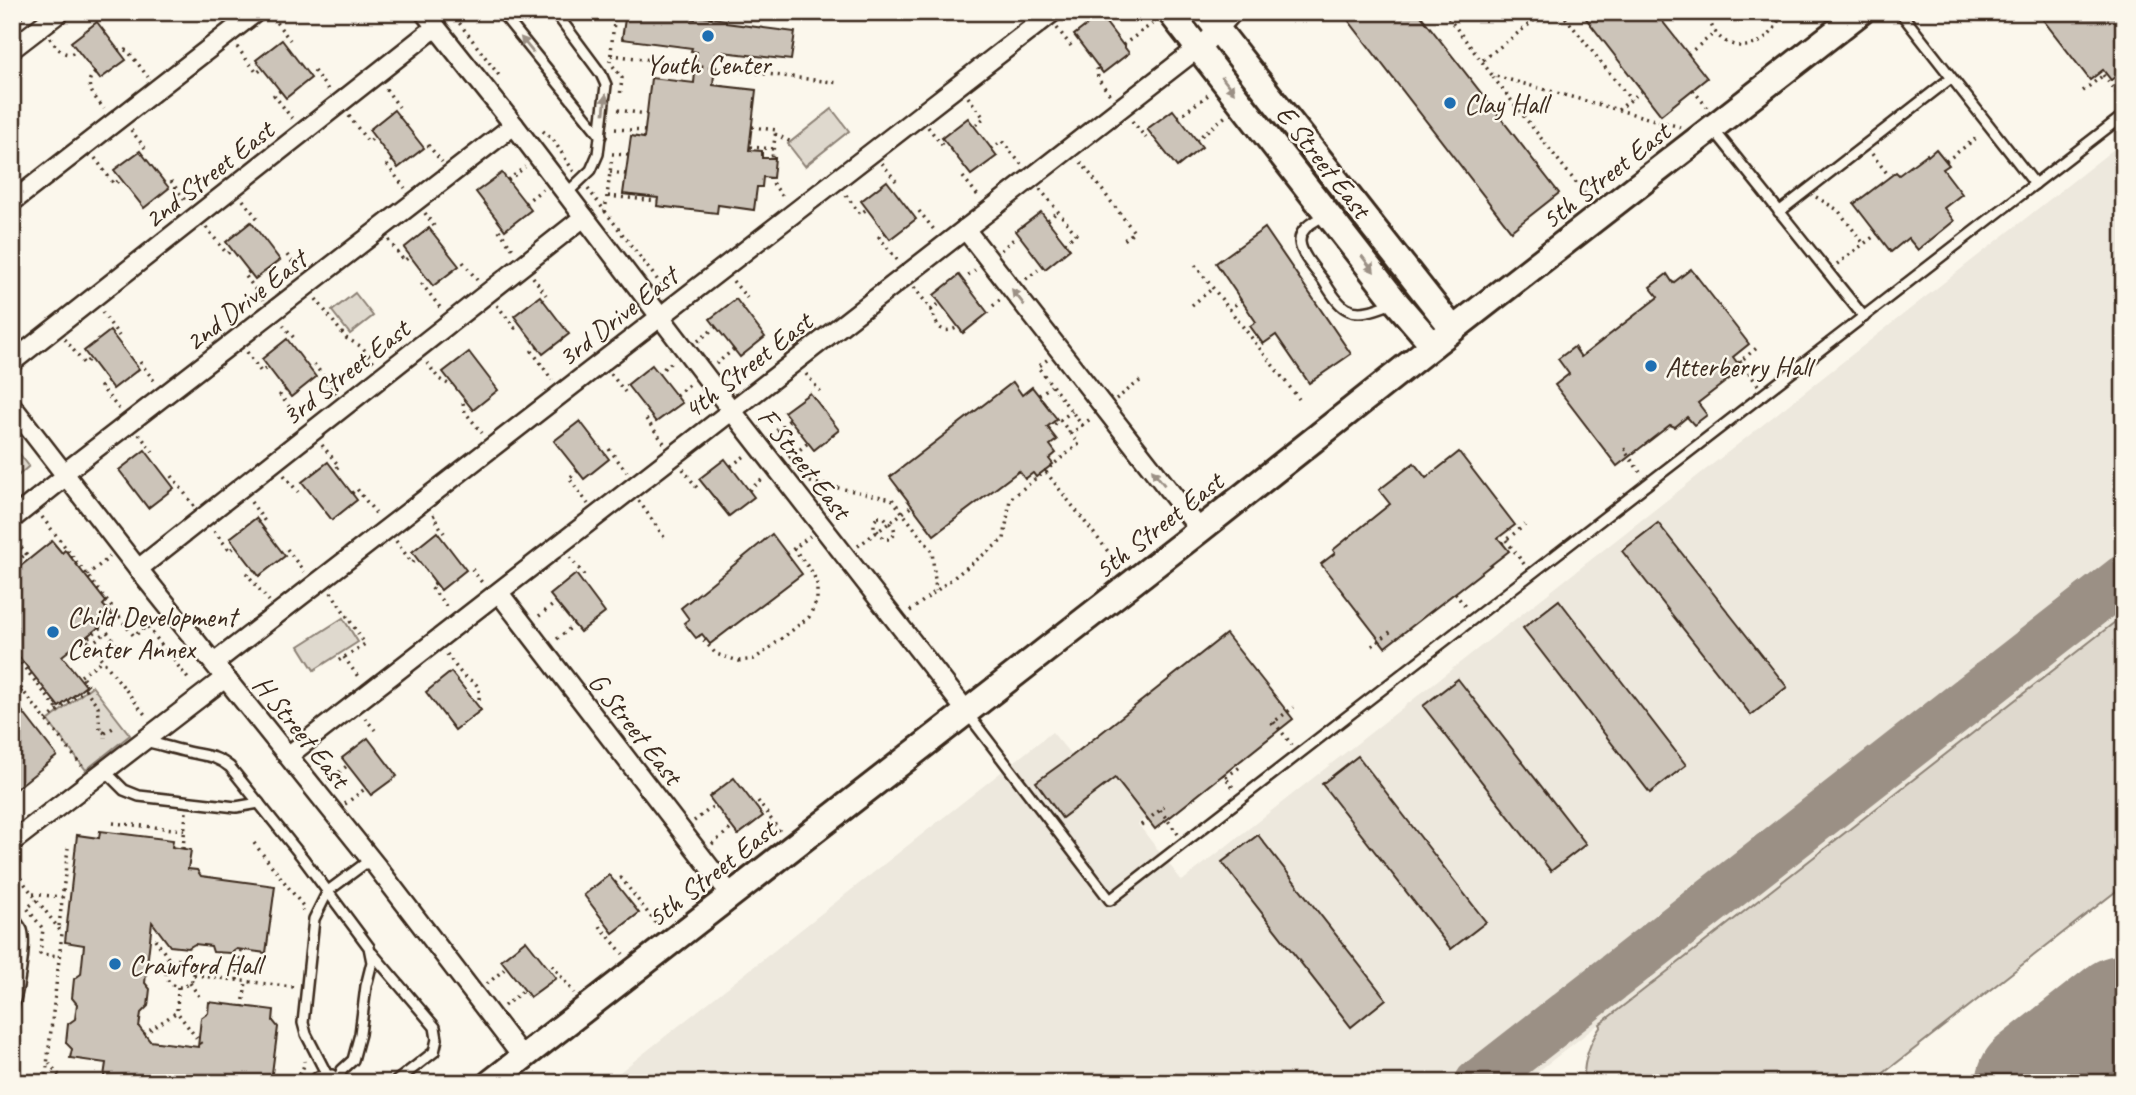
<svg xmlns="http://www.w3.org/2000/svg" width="2136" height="1095" font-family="Caveat,sans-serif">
<rect width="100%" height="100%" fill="#fbf7ec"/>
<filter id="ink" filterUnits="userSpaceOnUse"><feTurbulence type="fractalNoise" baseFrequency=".0143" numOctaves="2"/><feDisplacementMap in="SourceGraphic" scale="14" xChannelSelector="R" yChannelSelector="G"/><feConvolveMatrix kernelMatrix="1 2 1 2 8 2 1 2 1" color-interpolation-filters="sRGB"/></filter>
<g filter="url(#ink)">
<!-- built -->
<polygon fill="#ede8dd" points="2124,141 2124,616 1523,1083 606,1083 1052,732 1072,756 1088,743 1146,817 1138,824 1182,881"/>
<!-- green -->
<g fill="#dfd9ce" stroke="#8d8276" stroke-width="2">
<polygon points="832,109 849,131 805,166 788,144"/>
<polygon points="355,293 373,316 350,334 332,311"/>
<polygon points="12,444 29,466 12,481"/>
<path d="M2124,615V885L1871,1083H1584C1583,1062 1589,1043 1601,1026L1600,1024Z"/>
<polygon points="343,618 358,642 314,670 299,646"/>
<polygon points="92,686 130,735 86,770 48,721"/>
</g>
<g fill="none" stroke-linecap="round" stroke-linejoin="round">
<!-- taxiway -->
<polyline stroke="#9b9085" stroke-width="47" points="1478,1083 2124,578"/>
<!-- runway -->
<polyline stroke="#9b9085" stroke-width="119" points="2036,1083 2124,1014"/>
</g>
<!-- building -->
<g fill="#ccc4b9" stroke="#3b2a1e" stroke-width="2">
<polygon points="626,12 695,19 696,16 726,20 726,23 795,32 791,60 723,52 722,55 716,54 713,85 756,90 749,150 762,151 762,158 775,158 773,178 763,177 762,187 757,187 754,210 718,205 717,213 657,206 658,198 623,194 631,136 644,138 651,78 694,83 697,52 691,51 692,48 622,39"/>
<polygon points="1342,12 1418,12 1559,193 1511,231"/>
<polygon points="1581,12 1655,12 1707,78 1661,115"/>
<polygon points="2037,12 2124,12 2124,70 2111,80 2103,70 2090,80"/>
<polygon points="1100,15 1129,53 1103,73 1074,35"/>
<polygon points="97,22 126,60 100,79 71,42"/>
<polygon points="282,40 311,78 286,98 256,60"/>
<polygon points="394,110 424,148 398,168 369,130"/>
<polygon points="1173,110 1202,147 1177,167 1147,129"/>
<polygon points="968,118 997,156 971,175 942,138"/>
<polygon points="1936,149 1949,165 1943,169 1962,194 1944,208 1954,221 1918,250 1908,238 1891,252 1854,204 1896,172 1899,175 1927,154 1928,156"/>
<polygon points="140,151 169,188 144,208 114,170"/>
<polygon points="502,173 531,210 505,230 476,192"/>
<polygon points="887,181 916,219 890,239 861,201"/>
<polygon points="1041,212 1070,249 1045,269 1016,231"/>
<polygon points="251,222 280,260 255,279 226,242"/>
<polygon points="429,228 459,266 433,286 404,248"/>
<polygon points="1265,228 1351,354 1309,383 1276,335 1263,344 1250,326 1256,322 1216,263"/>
<polygon points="1691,269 1749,344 1733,357 1742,369 1698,403 1707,415 1694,425 1687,417 1675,427 1670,425 1617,466 1555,385 1569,374 1558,359 1574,347 1581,357 1658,297 1650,287 1667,274 1673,283"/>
<polygon points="959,275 988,313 963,333 934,295"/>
<polygon points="540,296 569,334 543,354 514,316"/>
<polygon points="736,299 765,337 740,357 710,319"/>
<polygon points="110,331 139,369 113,389 84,351"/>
<polygon points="287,339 316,377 291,397 262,359"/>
<polygon points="469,352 498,390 473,410 443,372"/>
<polygon points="652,365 682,403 656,422 627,385"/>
<polygon points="1013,382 1022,395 1032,387 1057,419 1047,427 1057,440 1050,445 1056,453 1049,459 1053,464 1036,477 1033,473 1025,479 1019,471 934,535 890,477"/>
<polygon points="810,393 839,430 814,450 784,412"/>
<polygon points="580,421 609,459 584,479 554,441"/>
<polygon points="145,450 174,488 148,508 119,470"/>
<polygon points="1459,452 1515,525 1498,538 1509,551 1385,647 1321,564 1335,553 1333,550 1390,504 1379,490 1414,463 1426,478"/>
<polygon points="725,459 754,497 729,516 699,479"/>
<polygon points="328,462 357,500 332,520 302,482"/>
<polygon points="256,518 285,556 259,576 230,538"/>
<polygon points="1658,523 1787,687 1751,715 1622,551"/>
<polygon points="437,532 466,570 441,590 412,552"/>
<polygon points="772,534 802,574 710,644 702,634 696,638 684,623 689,619 681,608"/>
<polygon points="52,541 62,553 65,550 106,602 103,605 113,616 62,656 86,686 59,707 12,648 12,573"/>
<polygon points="576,574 605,613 580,632 550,595"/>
<polygon points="1559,600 1686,765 1650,793 1523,628"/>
<polygon points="1226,634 1293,719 1155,829 1115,778 1062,818 1036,782 1072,756"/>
<polygon points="451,672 481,710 455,730 426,692"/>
<polygon points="1458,679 1586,844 1551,871 1423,706"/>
<polygon points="12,698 57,756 12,792"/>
<polygon points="368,738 397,776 371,795 342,758"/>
<polygon points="1358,756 1486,922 1451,949 1322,784"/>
<polygon points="734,778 763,816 738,835 709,797"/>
<polygon points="100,831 173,840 172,847 191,850 188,869 197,870 201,876 275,886 266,953 237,949 231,953 213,952 211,946 195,944 188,948 170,946 152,922 145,983 150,989 148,1006 141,1013 139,1027 150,1041 198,1047 201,1018 208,1013 209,1002 274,1010 273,1021 278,1027 271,1081 229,1076 228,1083 103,1083 106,1063 70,1058 72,1049 66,1043 68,1024 75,1019 77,1004 72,998 74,979 81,974 84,945 65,942 77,835 99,838"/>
<polygon points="1258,835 1386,999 1351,1027 1222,862"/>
<polygon points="609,875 639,913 613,933 584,895"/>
<polygon points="526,940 556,978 530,997 501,960"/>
</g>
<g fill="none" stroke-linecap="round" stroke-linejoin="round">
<!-- lane casing -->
<g stroke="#3b2a1e" stroke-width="14">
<g id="lane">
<polyline points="501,12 601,136"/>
<polyline points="555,12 601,74 606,85 598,154 591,170 566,194"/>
<polyline points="1900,12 2035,184"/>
<polyline points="1714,130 1864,317"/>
<polyline points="1779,212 1951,78"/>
<path d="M1327,215C1283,233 1301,252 1323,280C1329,289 1337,304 1347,309C1361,317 1381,307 1395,302"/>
<polyline points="967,713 1110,900 2124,115"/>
<path d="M145,741C158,744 171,748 184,751C203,756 214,754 230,767L302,857L369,947L372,962L366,986L360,1034L353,1060L342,1070L340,1075L342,1083"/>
<polyline points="105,771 124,790 139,796 236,807 259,803"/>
<path d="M12,916C15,920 20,926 22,930C27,945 17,995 12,1011"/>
<polyline points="372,953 435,1027 437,1039 434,1052 394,1083"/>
<polyline points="327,1075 306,1034 303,1023 314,919 328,891 371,859"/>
<polyline points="311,1083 318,1077 332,1075"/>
</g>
</g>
<!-- street casing -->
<g stroke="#3b2a1e" stroke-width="23">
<g id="street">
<polyline points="12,12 13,12"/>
<polyline points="424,12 514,125 732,411 967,712"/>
<polyline points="12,49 60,12"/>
<polyline points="12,202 256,12"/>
<polyline points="965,229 1200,530"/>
<polyline points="12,362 436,27"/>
<polyline points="12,406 138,569 377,867 523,1058"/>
<polyline points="12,519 66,476 68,470 514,125"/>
<polyline points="138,569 584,217"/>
<polyline points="499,593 731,895"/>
<polyline points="214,663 1053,12"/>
<polyline points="289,755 1207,41 1233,12"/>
<polyline points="12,842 225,678"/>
</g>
</g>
<!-- secondary casing -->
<g stroke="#3b2a1e" stroke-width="30">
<g id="secondary">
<polyline points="1170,12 1396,302 1433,345"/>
<polyline points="1204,12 1453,329"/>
<polyline points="490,1083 1200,530 1433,345 1861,12"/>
</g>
</g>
<!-- path -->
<g stroke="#3b2a1e" stroke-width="3.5" stroke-dasharray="2 5" stroke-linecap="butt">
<polyline points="98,12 105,21"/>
<polyline points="451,12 501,78"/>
<polyline points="720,12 776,19"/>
<polyline points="1444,12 1492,75 1680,127"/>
<polyline points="1561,12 1631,100"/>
<path d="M1708,12C1713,57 1771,58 1781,12"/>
<polyline points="272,17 290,40"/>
<polyline points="711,18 712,12"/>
<polyline points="1105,23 1119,12"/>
<polyline points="1057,28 1071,46"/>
<path d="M50,38C57,48 65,60 78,50"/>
<polyline points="1123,45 1152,24"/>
<polyline points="237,47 257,73 263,68"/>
<polyline points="118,50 121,49 128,51 148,77"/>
<polyline points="1688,54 1716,32"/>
<polyline points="611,55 840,83"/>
<polyline points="1483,60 1545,12"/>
<polyline points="610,62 615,12"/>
<polyline points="613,66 622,78 620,97"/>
<polyline points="1097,68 1098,79 1111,96"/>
<polyline points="314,71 329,91"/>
<path d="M95,73C81,84 96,98 104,109"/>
<polyline points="2103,75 2124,102"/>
<polyline points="1493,77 1588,198"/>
<polyline points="386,89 399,107"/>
<polyline points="1693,90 1707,107"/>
<polyline points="280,91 274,95 294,121"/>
<polyline points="2083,91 2106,73"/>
<polyline points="968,97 984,118 974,126"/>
<polyline points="618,110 647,114"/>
<polyline points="1618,110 1642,91"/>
<polyline points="349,116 368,142 375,137"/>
<polyline points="1178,117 1211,93"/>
<polyline points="1132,121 1146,138"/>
<polyline points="752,127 776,130 772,158"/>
<polyline points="928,127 942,145"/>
<polyline points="615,129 645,131"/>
<polyline points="131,130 145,148"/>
<polyline points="543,131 554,141 574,172"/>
<polyline points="775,134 791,142"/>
<polyline points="1196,140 1227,115"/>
<polyline points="428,145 442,162"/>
<polyline points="750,147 774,149"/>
<polyline points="991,149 1002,141 1021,164"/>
<polyline points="612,154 629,155"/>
<polyline points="1872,154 1890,177"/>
<polyline points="95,158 114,184 121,179"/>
<polyline points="392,160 387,165 405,188"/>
<polyline points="1946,161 1979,136"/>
<polyline points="1081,162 1134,232 1123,241"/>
<polyline points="882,163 896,181"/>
<polyline points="610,172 626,174"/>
<polyline points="770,177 770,180 784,198"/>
<polyline points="963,177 979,197"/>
<polyline points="508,180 525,167"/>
<polyline points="171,181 186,202"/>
<polyline points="588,189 666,291"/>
<polyline points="1040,189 1076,234 1065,243"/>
<polyline points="846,195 860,214 867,209"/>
<polyline points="608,196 658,201"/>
<polyline points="1816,197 1838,210 1864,244"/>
<polyline points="243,200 257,218"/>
<polyline points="525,203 543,189"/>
<polyline points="919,211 935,231"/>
<polyline points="605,212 612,157"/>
<polyline points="425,213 434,226"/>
<polyline points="1048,220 1058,211"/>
<polyline points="206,227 227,254 232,250"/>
<polyline points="499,230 514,251"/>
<polyline points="885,232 879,237 899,262"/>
<polyline points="389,240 404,261 410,256"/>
<polyline points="1001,250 1015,238"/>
<polyline points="287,255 298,270"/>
<polyline points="463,262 477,280"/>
<polyline points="1837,264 1877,234"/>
<polyline points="1195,265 1299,399"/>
<polyline points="249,272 245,275 263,300"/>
<polyline points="968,275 975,270"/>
<polyline points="533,277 546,295"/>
<polyline points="428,279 422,284 442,310"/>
<polyline points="1026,279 1038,270"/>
<polyline points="733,281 747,298"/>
<path d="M914,287C919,294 924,300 929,307C937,320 937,338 958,327"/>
<polyline points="316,299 346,338 362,347 374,362"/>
<polyline points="497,305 515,328 520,324"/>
<polyline points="1192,305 1213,288"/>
<polyline points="993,306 1001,299"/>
<polyline points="931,310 940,303"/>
<polyline points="1229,310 1241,300"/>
<polyline points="102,312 119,336"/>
<polyline points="283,325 294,338"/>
<polyline points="65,339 84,364 90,359"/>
<polyline points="698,341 716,327"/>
<polyline points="538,347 532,351 552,380"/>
<polyline points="247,352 261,372 268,367"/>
<polyline points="1047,360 1038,367 1082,425 1093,417"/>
<polyline points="1740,361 1758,385"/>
<polyline points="140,362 155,382"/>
<polyline points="427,363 439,379 450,385"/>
<polyline points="1738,363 1758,347"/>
<polyline points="314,364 336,393"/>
<polyline points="716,364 734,349"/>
<polyline points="658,373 673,361"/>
<polyline points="611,374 625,392"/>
<polyline points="806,374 820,391"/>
<polyline points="108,382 101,387 119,409"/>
<polyline points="286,390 280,395 300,420"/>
<polyline points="676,395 691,383"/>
<polyline points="1039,395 1051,386"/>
<polyline points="1116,399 1140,381"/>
<polyline points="463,403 465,412 482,433"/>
<polyline points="646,419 664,443"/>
<polyline points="1060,420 1071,434"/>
<polyline points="1049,429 1072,411"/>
<polyline points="139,434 153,452"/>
<polyline points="771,435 790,420"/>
<polyline points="322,445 339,466 334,470"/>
<polyline points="609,449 627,472"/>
<polyline points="1626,449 1624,450 1640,472"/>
<polyline points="789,458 808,443"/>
<polyline points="731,466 746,455"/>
<polyline points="683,469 697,488"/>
<polyline points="578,471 569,478 588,504"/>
<polyline points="1046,472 1121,568"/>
<polyline points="284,475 298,492"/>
<polyline points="172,476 194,506"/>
<polyline points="810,482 892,499 932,551 936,591"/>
<polyline points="749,490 764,478"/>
<polyline points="352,493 357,489 377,515"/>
<polyline points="639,501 666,540"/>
<polyline points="251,502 266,523"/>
<polyline points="435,515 433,516 444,533"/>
<polyline points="42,517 134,636 147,626 189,680"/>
<polygon points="878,517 884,517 894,528 895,534 890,539 884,539 874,527 874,521"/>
<polyline points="214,531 230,551 236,546"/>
<polyline points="13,536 30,559"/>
<polyline points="1506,540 1524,564"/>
<polyline points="396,541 412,563 417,559"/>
<polyline points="1502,543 1525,525"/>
<polyline points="858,546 912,506"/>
<polyline points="287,549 304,572"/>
<polyline points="787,554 810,536"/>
<polyline points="570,557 586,578"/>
<polyline points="20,567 16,562 26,554"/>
<polyline points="254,569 247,574 269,601"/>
<polyline points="472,569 483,584"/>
<polyline points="87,575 110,557"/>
<polyline points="435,583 431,587 449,610"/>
<polyline points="331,592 365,644 338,661"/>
<polyline points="1455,593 1466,608"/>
<polyline points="910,611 1004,539 1010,499 1079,444 1071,434 1082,425"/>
<polyline points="118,615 86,639 147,717"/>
<polyline points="539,616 557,602"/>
<polyline points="699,635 716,654 739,661 754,659 767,650 809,617 817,600 817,584 813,573 794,549"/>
<polyline points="557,639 574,625"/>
<polyline points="90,644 107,632 118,647"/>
<polyline points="1372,646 1394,629"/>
<polyline points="12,652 58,710"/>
<path d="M447,654C451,660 456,667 461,673C470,684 481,679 479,699L475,703"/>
<polyline points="344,657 359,678"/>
<polyline points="81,676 102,660"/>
<polyline points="12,677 82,766"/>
<polyline points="85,689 98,706 100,730 105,733 105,738"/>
<polyline points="15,696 23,690"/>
<polyline points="365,718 375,730"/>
<polyline points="46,720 89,686 81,676"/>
<polyline points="1274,722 1292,745"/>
<polyline points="1271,724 1294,707"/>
<polyline points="105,733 113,728"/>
<polyline points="1223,774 1235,790"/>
<polyline points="1226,777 1240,767 1237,763"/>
<polyline points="328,781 348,765"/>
<polyline points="758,801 781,833"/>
<polyline points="345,804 366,788"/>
<polyline points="1160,810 1178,834"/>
<polyline points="694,821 715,805"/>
<polyline points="113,823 184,830"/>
<polyline points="1141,825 1164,807"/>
<polyline points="254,843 303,906 302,911"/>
<polyline points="712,844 732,828"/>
<polyline points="183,849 186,812"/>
<polyline points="12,867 62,933 45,1083"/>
<polyline points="615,883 621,878 658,926"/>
<polyline points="33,894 62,897"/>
<polyline points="37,900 27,908 43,929 40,954 59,956"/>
<polyline points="59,926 68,848"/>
<polyline points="600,926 623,954"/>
<polyline points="155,939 171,962"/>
<circle cx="180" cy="973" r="14"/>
<polyline points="552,965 574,993"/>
<polyline points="194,975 293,987"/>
<polyline points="237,980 241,950"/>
<polyline points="190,983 200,998"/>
<polyline points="487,984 507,967"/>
<polyline points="178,987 177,1012 204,1048"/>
<polyline points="504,1006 524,990"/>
<polyline points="243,1007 246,981"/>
<polyline points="144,1034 177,1012"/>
<polyline points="49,1063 65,1083"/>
<polyline points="12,1070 22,1083"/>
<path d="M288,1083C296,1077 305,1071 304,1061"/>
</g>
<!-- lane -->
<use href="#lane" stroke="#fbf7ec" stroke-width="9"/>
<!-- street -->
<use href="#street" stroke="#fbf7ec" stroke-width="18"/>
<!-- secondary -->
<use href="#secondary" stroke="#fbf7ec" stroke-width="24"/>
</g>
<!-- one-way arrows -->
<defs><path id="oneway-solid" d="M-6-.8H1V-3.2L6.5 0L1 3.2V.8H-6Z" transform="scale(1.75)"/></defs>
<g fill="#9b9085">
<use href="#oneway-solid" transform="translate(527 45) rotate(-129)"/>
<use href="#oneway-solid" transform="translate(1228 85) rotate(52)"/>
<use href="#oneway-solid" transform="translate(605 104) rotate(-84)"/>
<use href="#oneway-solid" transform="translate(1368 264) rotate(52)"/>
<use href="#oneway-solid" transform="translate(1018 297) rotate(-128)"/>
<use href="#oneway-solid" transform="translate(1158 477) rotate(-128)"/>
</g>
</g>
<!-- markers -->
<g fill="#1f6fb2" stroke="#fbf7ec" stroke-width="2.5">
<circle cx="708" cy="36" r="7"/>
<circle cx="1450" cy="103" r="7"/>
<circle cx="1651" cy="366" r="7"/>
<circle cx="53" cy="632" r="7"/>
<circle cx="115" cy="964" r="7"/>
</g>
<g text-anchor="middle" stroke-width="5" stroke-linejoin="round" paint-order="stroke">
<!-- poi labels -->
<g font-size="28" fill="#3b2a1e" stroke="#fbf7ec" text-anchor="start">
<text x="708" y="74" text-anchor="middle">Youth Center</text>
<text x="1464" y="113">Clay Hall</text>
<text x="1665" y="376">Atterberry Hall</text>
<text x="67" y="626">Child Development<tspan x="67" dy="32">Center Annex</tspan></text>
<text x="129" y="974">Crawford Hall</text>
</g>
<!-- street labels -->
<g font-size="28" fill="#3b2a1e" stroke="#fbf7ec">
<text transform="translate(1324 161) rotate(52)" y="10">E Street East</text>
<text transform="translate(208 174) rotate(-38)" y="10">2nd Street East</text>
<text transform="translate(1605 175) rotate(-38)" y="10">5th Street East</text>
<text transform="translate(245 300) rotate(-38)" y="10">2nd Drive East</text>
<text transform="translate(617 316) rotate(-38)" y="10">3rd Drive East</text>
<text transform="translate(747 365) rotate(-38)" y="10">4th Street East</text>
<text transform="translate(345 372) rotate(-38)" y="10">3rd Street East</text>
<text transform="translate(805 463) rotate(52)" y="10">F Street East</text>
<text transform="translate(1158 525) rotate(-38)" y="10">5th Street East</text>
<text transform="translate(636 728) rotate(52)" y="10">G Street East</text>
<text transform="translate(302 731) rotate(51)" y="10">H Street East</text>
<text transform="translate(711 873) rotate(-38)" y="10">5th Street East</text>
</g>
</g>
<!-- margin -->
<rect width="2136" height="1095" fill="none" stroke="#fbf7ec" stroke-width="42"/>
<rect x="21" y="21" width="2094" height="1053" fill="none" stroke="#3b2a1e" stroke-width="2.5" filter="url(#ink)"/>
</svg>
